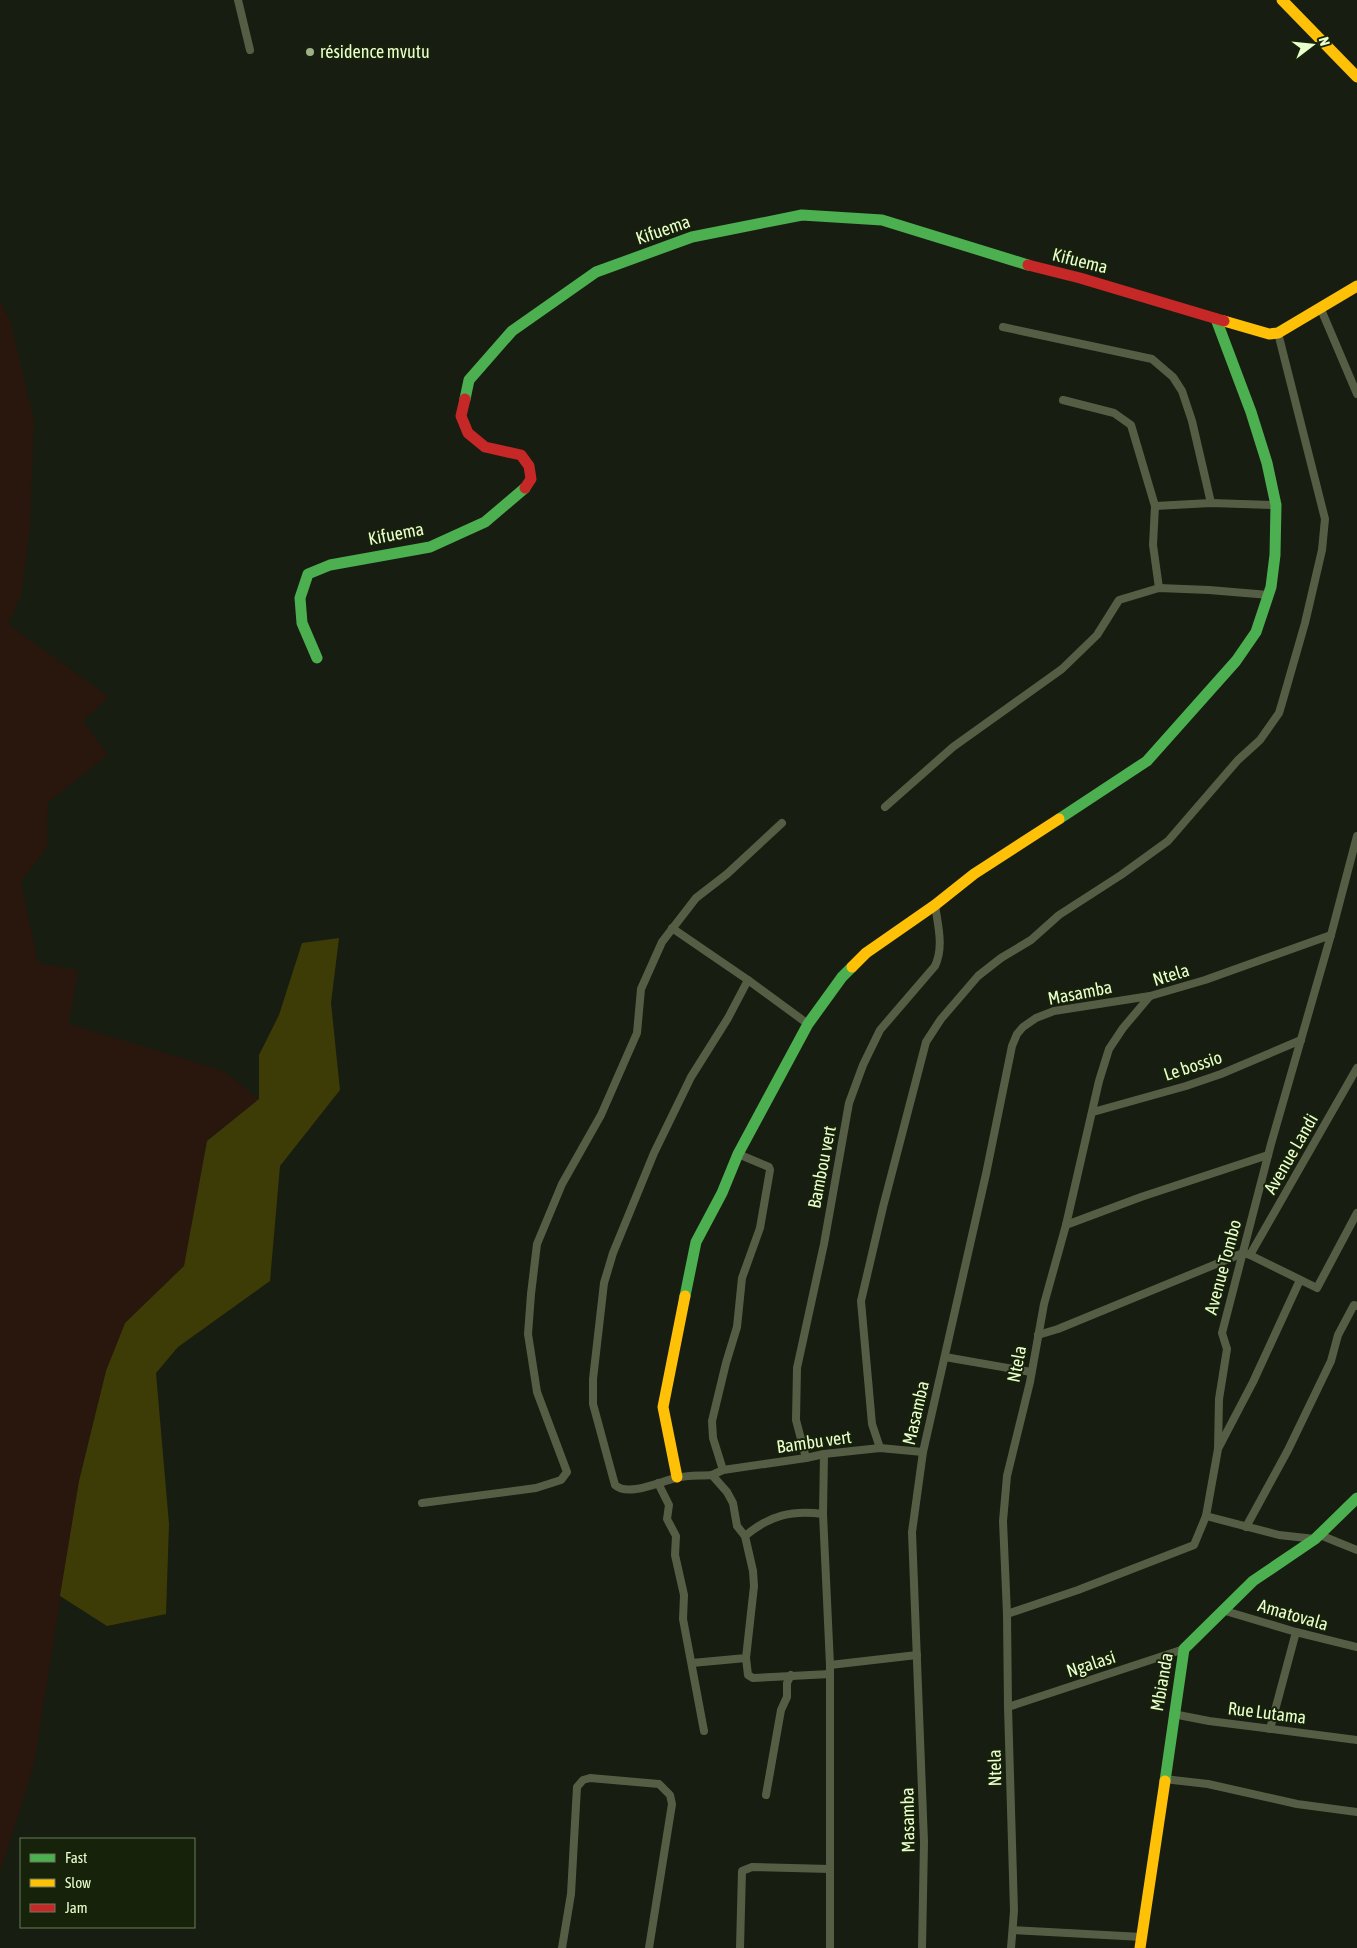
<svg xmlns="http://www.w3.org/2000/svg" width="1357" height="1948" font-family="'Asap Condensed',sans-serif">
<rect width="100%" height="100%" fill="#171d10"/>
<!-- green -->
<polygon fill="#29170e" points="0,300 10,321 34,420 30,528 21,596 8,624 109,697 83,721 108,755 48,802 47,847 21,882 38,963 78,970 69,1024 224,1071 259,1099 207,1141 184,1266 125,1323 106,1371 79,1481 34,1764 0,1873"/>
<!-- water -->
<polygon fill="#3d3c06" points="339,938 331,1003 340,1090 280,1166 270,1281 178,1347 156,1373 169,1524 166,1614 107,1626 60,1596 79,1481 106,1371 125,1323 184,1266 207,1141 259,1099 259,1055 279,1015 302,943"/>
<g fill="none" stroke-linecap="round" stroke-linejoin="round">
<!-- street -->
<g stroke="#555e44" stroke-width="8">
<polyline points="238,0 250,50"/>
<polyline points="1320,307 1357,394"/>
<polyline points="1003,327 1152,359 1173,377 1182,391 1192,421 1211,503"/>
<polyline points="1063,400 1114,413 1131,425 1155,506 1153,545 1159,588"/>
<polyline points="1155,506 1211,503 1276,505"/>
<polyline points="885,807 953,747 1062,669 1097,635 1119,600 1159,588 1209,590 1269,595"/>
<polyline points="672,928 748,980"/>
<polyline points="1093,1112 1186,1086 1221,1074 1301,1040"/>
<polyline points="1066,1225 1141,1197 1268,1155"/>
<polyline points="1250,1255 1357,1068"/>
<polyline points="1038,1335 1058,1329 1243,1253 1250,1255 1317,1288 1357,1213"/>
<polyline points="945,1357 1031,1372"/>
<polyline points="1219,1447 1253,1382 1300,1280"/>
<polyline points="880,1448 872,1424 861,1301 883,1207 926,1042 941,1019 978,976 1001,958 1031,940 1059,915 1121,875 1168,841 1238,760 1260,740 1279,713 1282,703 1305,623 1322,550 1325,519 1278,333"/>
<polyline points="824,1454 823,1514 830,1665 830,1948"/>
<path d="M806,1458L796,1420L797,1368L824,1244L849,1103L863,1065L880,1030L935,966C944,947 938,926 935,905"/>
<polyline points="723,1470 713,1438 712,1421 726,1363 737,1327 742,1278 760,1228 770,1170 769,1167 738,1154"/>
<polyline points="712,1475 723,1470 806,1458 824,1454 880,1448 923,1452"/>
<polyline points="658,1483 669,1505 667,1519 676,1536 675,1555 684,1595 683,1619 704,1731"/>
<polyline points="422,1503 536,1488 561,1480 567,1472 537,1392 528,1334 531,1294 537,1244 562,1184 601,1115 637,1033 641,989 662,942 696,898 727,874 782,823"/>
<polyline points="1206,1516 1279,1535 1315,1539"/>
<polyline points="1246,1527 1288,1450 1331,1361 1338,1335 1354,1305 1357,1306"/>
<polyline points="1320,1535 1357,1550"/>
<path d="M745,1536C770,1515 792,1510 823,1514"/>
<polyline points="1222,1610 1296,1632 1357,1647"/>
<polyline points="1007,1614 1078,1590 1194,1545 1206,1516 1218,1449 1219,1399 1227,1349 1222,1333 1271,1144 1331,935 1357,836"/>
<polyline points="746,1658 748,1675 753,1678 830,1674"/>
<path d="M692,1663L746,1658L754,1586L753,1571L745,1536L737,1526L733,1503L727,1492L712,1475C700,1476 687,1475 676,1478C659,1482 628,1497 615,1485L593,1404V1379L604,1283L613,1253L654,1153L691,1077L728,1018L748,980L808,1024"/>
<polyline points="830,1665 917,1655"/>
<polyline points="1008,1707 1184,1649"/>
<polyline points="1173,1714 1209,1721 1357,1740"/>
<polyline points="1270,1729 1296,1632"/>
<polyline points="1164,1779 1208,1784 1297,1804 1357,1812"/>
<polyline points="766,1795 781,1710 787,1697 787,1683 791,1675"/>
<polyline points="1013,1930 1142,1937"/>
<polyline points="562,1948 571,1894 577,1787 583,1780 590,1778 659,1784 670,1795 672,1804 649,1948"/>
<polyline points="740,1948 742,1871 752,1867 830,1869"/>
<polyline points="922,1948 924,1842 912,1532 923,1452 986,1174 1012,1046 1017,1034 1023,1027 1036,1018 1054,1011 1150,996"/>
<polyline points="1011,1948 1014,1911 1008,1707 1007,1614 1003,1521 1007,1476 1030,1382 1044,1304 1066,1225 1099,1081 1109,1049 1123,1028 1150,996 1205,980 1331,935"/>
</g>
<!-- fast -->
<g stroke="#4caf50" stroke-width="11">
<polyline points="465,399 469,380 512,331 596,272 692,237 802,215 882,220 1028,265"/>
<polyline points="317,658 302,623 300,598 308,574 330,565 430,547 485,522 525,488"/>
<polyline points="1059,819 1147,761 1236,661 1256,632 1271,587 1275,555 1276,505 1267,463 1251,412 1216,319"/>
<polyline points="685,1296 696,1242 722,1193 738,1154 808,1024 842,977 852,967"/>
<polyline points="1165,1781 1184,1649 1253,1581 1315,1539 1357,1498"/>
</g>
<!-- slow -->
<g stroke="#ffc107" stroke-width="11">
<polyline points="1282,0 1357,77"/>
<polyline points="1224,321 1269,334 1278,333 1357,286"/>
<polyline points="852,967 866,953 935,905 974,874 1059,819"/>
<polyline points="677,1477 663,1407 685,1296"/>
<polyline points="1140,1948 1165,1781"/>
</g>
<!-- jam -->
<g stroke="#c62828" stroke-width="11">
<polyline points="1028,265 1080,278 1224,321"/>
<polyline points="465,399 461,416 468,433 485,447 521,455 529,466 531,479 525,488"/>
</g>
</g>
<!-- markers -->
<circle fill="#a0b08a" stroke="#17220b" stroke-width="2" cx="310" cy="52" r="5"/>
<g text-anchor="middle" stroke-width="4" stroke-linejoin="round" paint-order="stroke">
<!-- poi labels -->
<g font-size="18" fill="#e9ffcc" stroke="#17220b" text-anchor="start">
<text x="320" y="58">résidence mvutu</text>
</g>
<!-- street labels -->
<g font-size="18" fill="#e9ffcc" stroke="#17220b">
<text transform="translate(663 230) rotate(-19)" y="6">Kifuema</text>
<text transform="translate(1080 261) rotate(14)" y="6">Kifuema</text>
<text transform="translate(396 534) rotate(-11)" y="6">Kifuema</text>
<text transform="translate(1171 975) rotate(-17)" y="6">Ntela</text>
<text transform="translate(1080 993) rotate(-11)" y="6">Masamba</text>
<text transform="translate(1193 1066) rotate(-18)" y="6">Le bossio</text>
<text transform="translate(1291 1154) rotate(-60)" y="6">Avenue Landi</text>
<text transform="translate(822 1167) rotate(-79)" y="6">Bambou vert</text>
<text transform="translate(1223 1267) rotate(-75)" y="6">Avenue Tombo</text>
<text transform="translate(1017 1364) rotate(-79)" y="6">Ntela</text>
<text transform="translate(916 1413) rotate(-77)" y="6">Masamba</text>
<text transform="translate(814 1442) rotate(-8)" y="6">Bambu vert</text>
<text transform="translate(1293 1615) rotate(16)" y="6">Amatovala</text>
<text transform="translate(1091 1664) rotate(-18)" y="6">Ngalasi</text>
<text transform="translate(1162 1682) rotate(-80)" y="6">Mbianda</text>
<text transform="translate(1267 1713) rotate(7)" y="6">Rue Lutama</text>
<text transform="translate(995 1768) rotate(-91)" y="6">Ntela</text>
<text transform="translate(908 1820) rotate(-91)" y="6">Masamba</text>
</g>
</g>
<!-- legend -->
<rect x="20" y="1838" width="175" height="90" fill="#17220b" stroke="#6b7a58"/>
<rect x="30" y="1854" width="25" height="8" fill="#4caf50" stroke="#6b7a58"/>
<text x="65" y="1863" font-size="15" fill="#e9ffcc">Fast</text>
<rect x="30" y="1879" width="25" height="8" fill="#ffc107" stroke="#6b7a58"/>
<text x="65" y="1888" font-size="15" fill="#e9ffcc">Slow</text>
<rect x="30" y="1904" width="25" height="8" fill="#c62828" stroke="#6b7a58"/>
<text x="65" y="1913" font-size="15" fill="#e9ffcc">Jam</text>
<!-- north arrow -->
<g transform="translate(1312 45) rotate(74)" stroke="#17220b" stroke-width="4" paint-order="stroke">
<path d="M0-4L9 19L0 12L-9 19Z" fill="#e9ffcc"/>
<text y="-8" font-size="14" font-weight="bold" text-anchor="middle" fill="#e9ffcc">N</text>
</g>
</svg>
